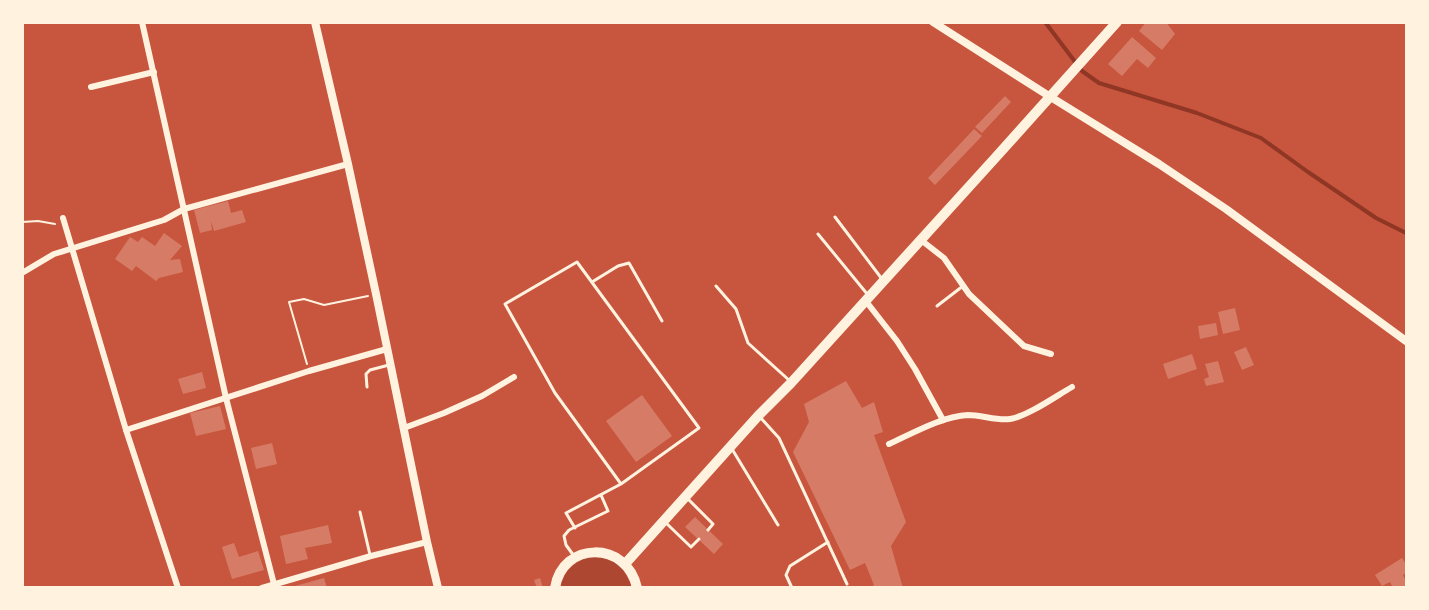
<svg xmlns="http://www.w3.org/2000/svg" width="1429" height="610" font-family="Signika,sans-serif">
<rect width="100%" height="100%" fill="#c8553d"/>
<!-- green -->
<path fill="#ae4732" d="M586,557C616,557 620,562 633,588H560C566,569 570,567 586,557Z"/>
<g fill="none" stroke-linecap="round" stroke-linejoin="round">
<!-- stream -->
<polyline stroke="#8f3625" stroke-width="4" points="1045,22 1082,71 1099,83 1197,113 1261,138 1308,172 1376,218 1406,233"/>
</g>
<!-- building -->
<g fill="#d67c66">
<polygon points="1146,22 1166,22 1175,34 1162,50 1139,31"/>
<polygon points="1132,37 1156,58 1148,68 1137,59 1122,76 1108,64"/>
<polygon points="1005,96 1011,102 982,133 975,127"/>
<polygon points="974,129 982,136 935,185 928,178"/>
<polygon points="228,201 231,213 242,210 246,222 214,231 211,221 212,230 200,233 194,210"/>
<polygon points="164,233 182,246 170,260 180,259 183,272 159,278 156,281 136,266 132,271 115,259 130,237 138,242 142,237 155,246"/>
<polygon points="1235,308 1240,330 1223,334 1218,312"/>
<polygon points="1216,323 1218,335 1200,339 1198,326"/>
<polygon points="1246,347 1254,365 1242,370 1234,352"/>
<polygon points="1192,354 1197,369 1168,379 1163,364"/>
<polygon points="1218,361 1224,382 1206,386 1204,379 1209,377 1205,364"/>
<polygon points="202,372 206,388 183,394 178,379"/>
<polygon points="846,381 862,408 874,402 883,432 874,435 906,522 891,546 903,588 869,588 874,585 865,563 850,570 793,452 809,422 804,404"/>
<polygon points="642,395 672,436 636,462 606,421"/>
<polygon points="220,406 226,429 196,436 190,413"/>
<polygon points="272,443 277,464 256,469 251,448"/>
<polygon points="695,517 723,544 714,554 685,527"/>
<polygon points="328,525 332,543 305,548 308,559 286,564 280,536"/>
<polygon points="234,543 239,557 258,551 264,570 232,579 222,547"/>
<polygon points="1402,558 1406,564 1406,573 1403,575 1406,581 1406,588 1393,588 1390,582 1382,586 1375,575"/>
<polygon points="324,578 327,588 296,588 295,586"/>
<polygon points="540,578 543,588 537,588 534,580"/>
</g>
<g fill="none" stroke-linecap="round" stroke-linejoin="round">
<!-- path -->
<g stroke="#fff3e0" stroke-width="2">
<polyline points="22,222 38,221 55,224"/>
<polyline points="307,364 289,302 304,299 324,305 368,296"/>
</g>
<!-- service -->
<g stroke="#fff3e0" stroke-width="3">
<polyline points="835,217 882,279"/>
<polyline points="818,234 868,295"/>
<polyline points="592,282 618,266 629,263 662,321"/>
<polyline points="716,286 736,309 748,343 790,381"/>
<polyline points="937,306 963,286"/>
<polyline points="367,387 366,374 370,370 389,365"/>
<polyline points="759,416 779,438 847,584"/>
<polyline points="732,449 778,525"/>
<polyline points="688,499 713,524 708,530"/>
<polyline points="360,512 370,555"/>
<polyline points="665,522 691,547 699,539"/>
<polyline points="575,528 566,513 621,484 699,428 577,262 505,304 555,393 621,484"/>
<polyline points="574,556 566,545 564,536 569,530 608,511 601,495"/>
<polyline points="792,588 786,575 790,566 828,542"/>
</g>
<!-- minor -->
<g stroke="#fff3e0" stroke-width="6">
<polyline points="142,22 226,398 275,588"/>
<polyline points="91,87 154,72"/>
<polyline points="63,218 126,430 178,588"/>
<polyline points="921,240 944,258 969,294 1024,346 1051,354"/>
<polyline points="22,273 54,254 164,220 184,209 348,164"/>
<polyline points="865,300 897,341 915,369 943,420"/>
<polyline points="404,428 444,413 482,396 514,377"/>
<polyline points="126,430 309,371 387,349"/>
<path d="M889,444C913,433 943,416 968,415C982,415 997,421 1010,419C1028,416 1056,396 1072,387"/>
<polyline points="262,588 371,556 427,542"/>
</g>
<!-- tertiary -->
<polyline stroke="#fff3e0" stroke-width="8" points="315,22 348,164 376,294 427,542 438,588"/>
<!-- secondary -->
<polyline stroke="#fff3e0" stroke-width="8" points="933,22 1049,96 1159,164 1226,209 1406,341"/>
<!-- trunk -->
<g stroke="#fff3e0" stroke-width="10">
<polyline points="625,564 758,416 791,383 996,157 1117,22"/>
<path d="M555,588C562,541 627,540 637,588"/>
</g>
</g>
<!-- border -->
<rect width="1429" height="610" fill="none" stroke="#fff3e0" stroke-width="48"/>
</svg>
